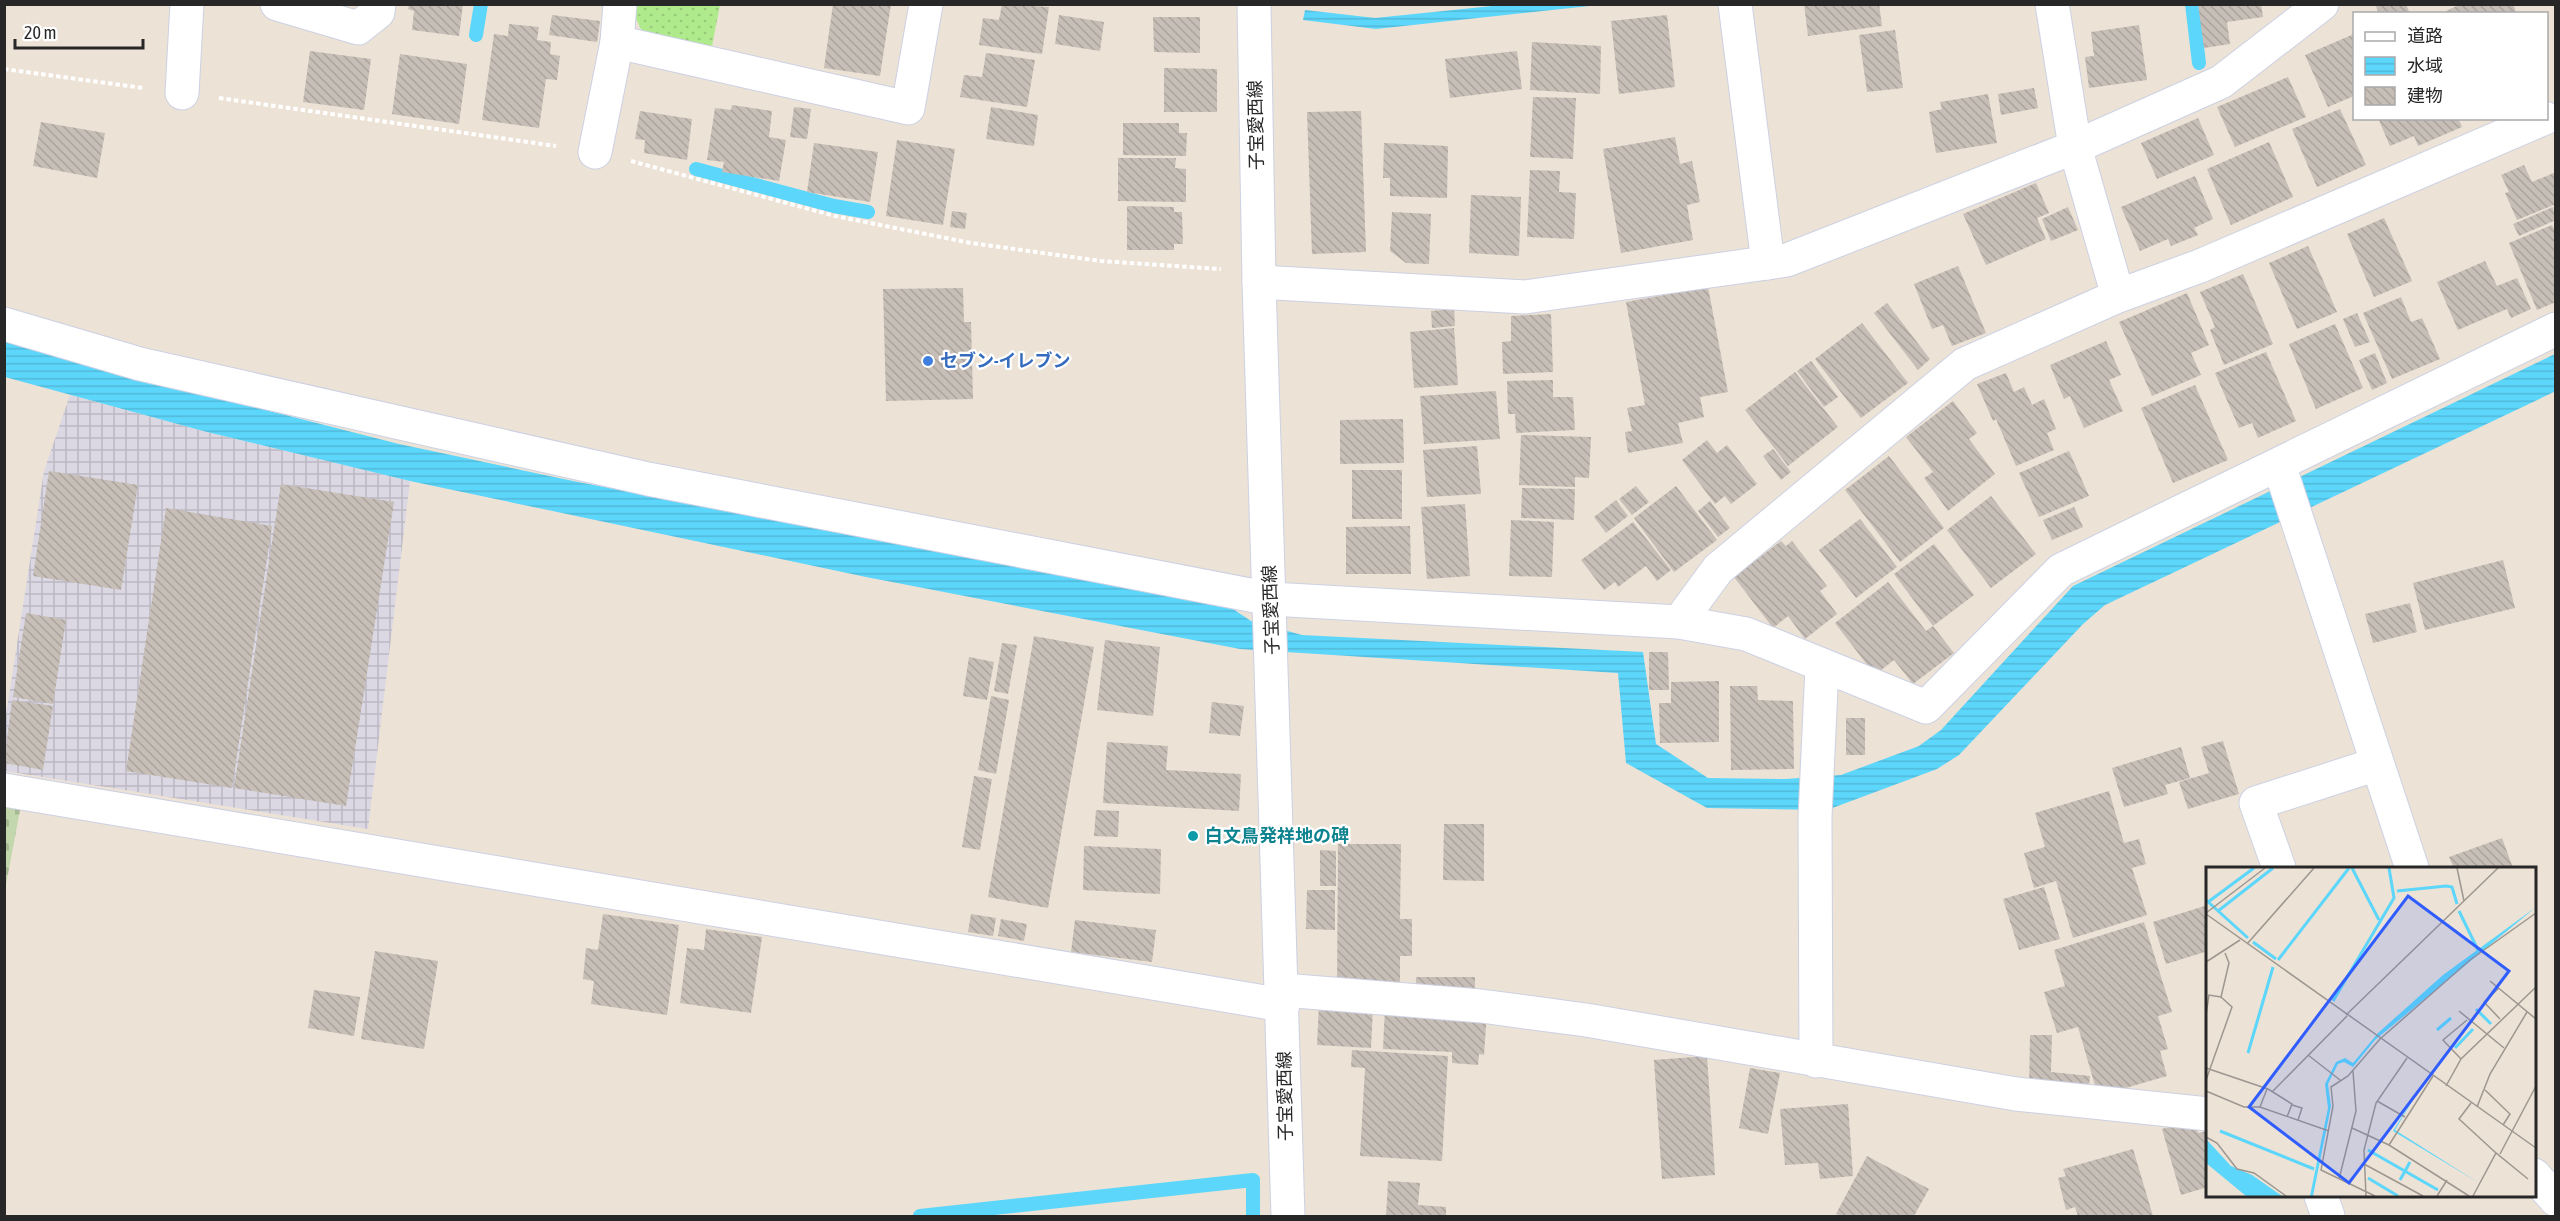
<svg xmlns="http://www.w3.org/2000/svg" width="2560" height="1221" font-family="'Asap Condensed','Noto Sans JP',sans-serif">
<defs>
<pattern id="industrial-grid" width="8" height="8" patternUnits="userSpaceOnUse" patternTransform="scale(1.5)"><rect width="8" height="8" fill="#dbd8e3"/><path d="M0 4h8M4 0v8" fill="none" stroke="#bcb9c3"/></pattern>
<pattern id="grass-dots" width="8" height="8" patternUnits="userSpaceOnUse" patternTransform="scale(1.5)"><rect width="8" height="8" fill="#afea8c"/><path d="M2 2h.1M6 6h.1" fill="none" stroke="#97c979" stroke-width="1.8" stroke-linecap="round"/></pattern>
<pattern id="cemetery-stones" width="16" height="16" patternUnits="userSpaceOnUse" patternTransform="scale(1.5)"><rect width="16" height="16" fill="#c2d8ac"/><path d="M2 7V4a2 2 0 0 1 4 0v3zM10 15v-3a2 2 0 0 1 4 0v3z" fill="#a7b994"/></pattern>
<pattern id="water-rules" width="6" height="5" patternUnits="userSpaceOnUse" patternTransform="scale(1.5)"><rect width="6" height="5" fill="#5cd6fb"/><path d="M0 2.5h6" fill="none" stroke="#50b8d7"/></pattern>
<pattern id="building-back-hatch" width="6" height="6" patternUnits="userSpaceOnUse" patternTransform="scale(1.5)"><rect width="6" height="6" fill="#c7bfb7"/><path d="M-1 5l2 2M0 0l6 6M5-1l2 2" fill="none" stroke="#aba49d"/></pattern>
</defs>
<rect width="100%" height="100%" fill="#ece2d6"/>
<!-- industrial -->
<polygon fill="url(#industrial-grid)" points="70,395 207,432 410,481 368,829 5,771 5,721 44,471"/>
<!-- grass -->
<polygon fill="url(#grass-dots)" points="633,5 720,5 712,46 642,31 632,11"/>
<!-- cemetery -->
<polygon fill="url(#cemetery-stones)" points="5,803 21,805 5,890"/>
<!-- water -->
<g fill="url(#water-rules)">
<polygon points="1502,5 1599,5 1376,29 1303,20 1305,10 1375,18"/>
<polygon points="4,338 136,377 399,444 578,482 1230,607 1251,621 1302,635 1643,652 1656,744 1708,778 1786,779 1841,775 1919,746 1941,730 2073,586 2555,354 2556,391 2105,605 2083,624 1959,755 1937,769 1827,810 1707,808 1626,763 1618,673 1240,649 866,577 410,481 207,432 5,377"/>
</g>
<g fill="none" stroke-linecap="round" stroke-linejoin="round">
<!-- stream -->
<g stroke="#5cd6fb" stroke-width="14">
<polyline points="2192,4 2199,63"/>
<polyline points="476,35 481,4"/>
<polyline points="696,169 834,206 868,212"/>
<polyline points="920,1216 1253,1180 1253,1216"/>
</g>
</g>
<!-- building -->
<g fill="url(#building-back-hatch)">
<polygon points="409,4 463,4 459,36 412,30 414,11 408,9"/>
<polygon points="833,4 891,4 880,76 824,68"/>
<polygon points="1002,4 1049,7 1042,54 979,45 983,18 999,20"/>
<polygon points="1804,4 1879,4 1882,26 1808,36"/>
<polygon points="2198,4 2261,4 2263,17 2227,22 2230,44 2204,48"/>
<polygon points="2375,4 2406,4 2410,14 2379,14"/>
<polygon points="2461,4 2513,4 2517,14 2447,14 2446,11"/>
<polygon points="552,15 600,21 597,42 549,35"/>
<polygon points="1059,15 1104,22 1100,51 1055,44"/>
<polygon points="1667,15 1675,87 1619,94 1611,21"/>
<polygon points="1153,17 1200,17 1200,53 1154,52"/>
<polygon points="509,24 539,27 537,40 551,42 550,54 560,56 557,80 546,79 539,128 482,120 494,34 508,36"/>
<polygon points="2139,25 2147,80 2089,88 2085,57 2094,56 2091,32"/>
<polygon points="1895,30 1903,88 1867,92 1859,35"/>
<polygon points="2354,34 2354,96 2328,107 2305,55"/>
<polygon points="1532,42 1601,46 1600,94 1530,90"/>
<polygon points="310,51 371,59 364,110 303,102"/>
<polygon points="1517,51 1522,89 1450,98 1445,59"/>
<polygon points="986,53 1035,60 1027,107 960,97 964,75 982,77"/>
<polygon points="400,54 467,64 459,124 392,114"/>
<polygon points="1164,68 1217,69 1217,112 1164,112"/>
<polygon points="2288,77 2306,117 2235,147 2217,107"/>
<polygon points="2034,88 2038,108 2001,115 1998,94"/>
<polygon points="1988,94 1997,143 1936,153 1929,112 1942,109 1940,102"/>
<polygon points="1533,97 1576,98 1573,159 1530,157"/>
<polygon points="732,105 772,111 769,137 786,140 779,181 722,172 724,162 707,160 715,108 731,110"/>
<polygon points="794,107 811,109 807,139 790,137"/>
<polygon points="991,107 1038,115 1034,146 986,139"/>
<polygon points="2340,109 2366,165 2317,187 2292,129"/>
<polygon points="640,111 692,119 687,160 644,153 645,140 635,139"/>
<polygon points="1361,111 1366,252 1312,254 1307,112"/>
<polygon points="2198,118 2214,155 2157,179 2141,143"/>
<polygon points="2378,118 2458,118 2462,127 2418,146 2414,136 2390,146"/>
<polygon points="41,122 105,133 97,178 33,166"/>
<polygon points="1123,123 1179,123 1179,133 1187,133 1186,156 1123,155"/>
<polygon points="1675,137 1680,164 1692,161 1700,202 1687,205 1693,240 1621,253 1603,149"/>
<polygon points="897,140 955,149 943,225 886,216"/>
<polygon points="2269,142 2293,197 2231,225 2207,169"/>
<polygon points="814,143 878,152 870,202 807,192"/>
<polygon points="1384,143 1448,146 1447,198 1390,196 1390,178 1383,178"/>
<polygon points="1118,158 1176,158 1175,168 1186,169 1186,202 1118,201"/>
<polygon points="2524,165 2532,182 2556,172 2556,204 2517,220 2505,193 2509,192 2501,175"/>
<polygon points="1530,170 1560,171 1559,192 1576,193 1574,239 1527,237"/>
<polygon points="2195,176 2213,219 2194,228 2198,235 2171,246 2168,239 2140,251 2121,207"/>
<polygon points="2036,183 2049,213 2037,218 2046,239 1986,265 1963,214"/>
<polygon points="1471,195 1521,197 1519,256 1469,253"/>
<polygon points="1127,206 1174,207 1174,212 1182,212 1183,244 1174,244 1174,250 1127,250"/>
<polygon points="2068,207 2078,230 2051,241 2042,219"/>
<polygon points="2553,207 2556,220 2519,236 2513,224"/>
<polygon points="952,211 967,213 965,229 950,227"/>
<polygon points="1392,212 1431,214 1429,264 1406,263 1390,251"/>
<polygon points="2384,218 2412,281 2374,297 2347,234"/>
<polygon points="2552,225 2556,233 2556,302 2537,310 2509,243"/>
<polygon points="2308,246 2337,312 2297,329 2269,263"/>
<polygon points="2485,261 2497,286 2517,278 2531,309 2511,318 2507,309 2458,330 2437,282"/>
<polygon points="1958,266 1986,333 1952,346 1943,325 1932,329 1914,284"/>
<polygon points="2243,274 2273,344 2224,365 2210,330 2215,327 2200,292"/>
<polygon points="1708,287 1728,392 1700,397 1704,417 1678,423 1683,443 1628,453 1625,432 1632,431 1627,408 1645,405 1626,302"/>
<polygon points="963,288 964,322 971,322 973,399 886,401 883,289"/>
<polygon points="2187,293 2209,345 2191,353 2201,375 2152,396 2119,322"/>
<polygon points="2401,297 2411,322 2422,318 2440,359 2392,379 2363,313"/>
<polygon points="1887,303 1930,359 1918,370 1874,313"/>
<polygon points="1454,309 1455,326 1432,328 1431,311"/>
<polygon points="2357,313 2370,342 2355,347 2343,319"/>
<polygon points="1551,314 1553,372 1503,374 1502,342 1511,341 1511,316"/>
<polygon points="1862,323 1908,383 1861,418 1815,359"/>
<polygon points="2335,324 2363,388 2316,409 2289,344"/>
<polygon points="1454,328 1458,385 1414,388 1410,332"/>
<polygon points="2106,341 2121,375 2109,380 2123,411 2084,428 2070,396 2064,399 2050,365"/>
<polygon points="2266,352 2296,421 2258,438 2252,423 2239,428 2215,373"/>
<polygon points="2375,353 2387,383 2372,390 2359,360"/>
<polygon points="1811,361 1838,397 1824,407 1797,371"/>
<polygon points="1795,372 1838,427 1788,466 1745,410"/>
<polygon points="2006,373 2014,392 2024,387 2032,405 2044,399 2056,429 2047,433 2054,450 2016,466 1996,419 1993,421 1977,384"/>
<polygon points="1553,380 1553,397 1573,397 1575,430 1516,433 1515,414 1508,414 1507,381"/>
<polygon points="2195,385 2228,460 2173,483 2141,408"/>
<polygon points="1496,391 1500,439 1424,444 1420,396"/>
<polygon points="1953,401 1977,433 1969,439 1995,474 1948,511 1924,478 1933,472 1906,437"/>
<polygon points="1403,419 1404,463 1340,464 1340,420"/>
<polygon points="1521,435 1591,437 1589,478 1575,477 1575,487 1519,485"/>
<polygon points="1707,440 1717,453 1727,445 1757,484 1731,504 1725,496 1715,504 1682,460"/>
<polygon points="1477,446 1481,494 1427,497 1423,450"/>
<polygon points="1773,449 1791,472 1781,480 1763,456"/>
<polygon points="2069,451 2089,496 2039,517 2019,473"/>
<polygon points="1889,456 1944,528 1900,562 1845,490"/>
<rect x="1352" y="470" width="50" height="49"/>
<polygon points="49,471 138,485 121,590 33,576"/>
<polygon points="281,484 394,502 346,806 234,788"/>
<polygon points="1636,486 1649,502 1632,515 1619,499"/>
<polygon points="1676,486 1717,540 1674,572 1634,518"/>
<polygon points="1522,488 1575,489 1574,520 1521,518"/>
<polygon points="1991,496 2036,554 1991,588 1947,530"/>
<polygon points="1616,500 1628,516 1606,533 1594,517"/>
<polygon points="1710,501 1730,528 1718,537 1698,511"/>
<polygon points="1465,504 1470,576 1427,579 1421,507"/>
<polygon points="2074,507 2083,527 2052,540 2043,520"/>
<polygon points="166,508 272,526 232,788 126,771"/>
<polygon points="1860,519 1897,567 1856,598 1819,550"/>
<polygon points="1511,520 1554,522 1552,577 1509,576"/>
<polygon points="1633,522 1671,570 1657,581 1646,566 1618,587 1615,582 1604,590 1581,560"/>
<polygon points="1410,526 1411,574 1346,574 1346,527"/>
<polygon points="1781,541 1786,546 1792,541 1827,586 1820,591 1837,614 1805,639 1788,616 1773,628 1734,577"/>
<polygon points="1934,544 1974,595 1933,626 1894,574"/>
<polygon points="2503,560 2515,608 2425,630 2413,583"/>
<polygon points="1888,582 1926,631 1933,626 1954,653 1913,684 1894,660 1875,675 1835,623"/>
<polygon points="2410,603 2417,632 2373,643 2365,614"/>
<polygon points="26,613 66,620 53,704 13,697"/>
<polygon points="1034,636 1094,647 1048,908 988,897"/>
<polygon points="1105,640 1160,647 1153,716 1097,710"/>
<polygon points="1002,643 1017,645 1008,694 994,691"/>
<polygon points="1649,652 1668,652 1669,690 1649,690"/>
<polygon points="969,657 994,662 987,700 963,696"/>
<polygon points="1719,681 1719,742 1660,743 1659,703 1671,703 1671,682"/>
<polygon points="1730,686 1757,686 1758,700 1793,701 1794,769 1731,770"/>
<polygon points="991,696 1009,700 996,774 978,770"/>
<polygon points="12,700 53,706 43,770 4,763"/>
<polygon points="1212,702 1244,706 1240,736 1209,733"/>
<rect x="1846" y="718" width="19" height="37"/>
<polygon points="2223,741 2239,794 2188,809 2179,782 2209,773 2201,747"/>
<polygon points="1107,742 1168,746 1166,770 1241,774 1239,811 1103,803"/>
<polygon points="2181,747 2190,778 2165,785 2168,794 2124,807 2112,768"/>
<polygon points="974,776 992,779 980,850 962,847"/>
<polygon points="2109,791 2124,843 2139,839 2146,864 2132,868 2147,915 2073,938 2056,881 2034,888 2024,853 2045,847 2035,813"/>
<polygon points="1096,810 1119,811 1118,837 1094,836"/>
<polygon points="1444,824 1484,824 1484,881 1443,880"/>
<polygon points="2502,838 2513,868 2454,868 2449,857"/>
<polygon points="1338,844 1401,844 1400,919 1412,919 1412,956 1400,956 1400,989 1337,989"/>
<polygon points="1084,846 1161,849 1160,894 1083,890"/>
<polygon points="1320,850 1336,851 1336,886 1320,886"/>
<polygon points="2044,887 2060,939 2019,950 2003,899"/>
<polygon points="1307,890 1335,890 1335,930 1306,929"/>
<polygon points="2208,905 2208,951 2166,964 2153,922"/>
<polygon points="603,914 679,925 667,1015 591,1004 594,981 583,979 586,948 598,950"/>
<polygon points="971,914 996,918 993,936 968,932"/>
<polygon points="1001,919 1027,924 1024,941 998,936"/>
<polygon points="1075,920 1156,930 1152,962 1071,952"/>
<polygon points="2144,922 2172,1012 2158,1016 2168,1049 2160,1051 2167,1076 2098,1096 2078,1027 2057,1033 2044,992 2065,986 2054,950"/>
<polygon points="706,929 762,937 751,1013 680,1003 687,948 704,950"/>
<polygon points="375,951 438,961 424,1049 361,1039"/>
<polygon points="1416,977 1475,977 1475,995 1416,994"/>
<polygon points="314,990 360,997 354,1036 308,1028"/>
<polygon points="1319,1004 1373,1007 1371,1048 1317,1045"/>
<polygon points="1385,1006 1487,1012 1484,1055 1479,1054 1478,1065 1452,1063 1452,1052 1383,1049"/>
<polygon points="2030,1035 2052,1035 2051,1072 2090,1076 2088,1097 2029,1090"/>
<polygon points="1352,1050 1448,1056 1442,1161 1360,1156 1365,1068 1351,1067"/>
<polygon points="1707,1056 1715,1175 1662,1179 1654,1060"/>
<polygon points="1750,1068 1780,1073 1768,1134 1739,1128"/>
<polygon points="1848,1104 1853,1176 1820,1179 1818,1163 1785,1165 1780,1109"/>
<polygon points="2194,1120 2198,1133 2208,1131 2208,1187 2181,1195 2162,1129"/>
<polygon points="2133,1149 2153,1216 2078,1216 2075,1207 2066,1210 2058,1178 2066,1176 2063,1169"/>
<polygon points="1867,1156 1929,1189 1914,1216 1841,1216 1836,1214"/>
<polygon points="1388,1181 1420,1183 1418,1205 1446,1207 1446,1216 1386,1216"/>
</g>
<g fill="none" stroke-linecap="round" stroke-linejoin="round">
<!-- minor casing -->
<g stroke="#ccd1e3" stroke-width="35">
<g id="minor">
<polyline points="277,4 358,28 378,12 379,4"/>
<polyline points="1735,4 1768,263"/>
<polyline points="2052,4 2075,147 2118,296"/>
<polyline points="617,42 908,108 926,4"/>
<polyline points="182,93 187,4"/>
<polyline points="595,152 617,42 620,4"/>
<polyline points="1259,282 1525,297 1787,260 2075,147 2221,82 2322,4"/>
<polyline points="4,324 140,364 648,479 1271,599 1679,622 1746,634 1926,707 2061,570 2556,329"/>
<polyline points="2279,465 2412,868"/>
<polyline points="1679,622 1718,569 1965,364 2118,296 2200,266 2545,118"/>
<polyline points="4,790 1283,1005"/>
<polyline points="2279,868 2256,803 2377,764"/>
<polyline points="1283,990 1481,1006 1586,1020 2016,1094 2208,1114"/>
<polyline points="1816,1061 1815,817 1822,667"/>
<polyline points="2534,1175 2556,1200"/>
<polyline points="2321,1196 2328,1216"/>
</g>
</g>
<!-- secondary casing -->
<g stroke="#ccd1e3" stroke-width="35">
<polyline id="secondary" points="1254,4 1259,282 1288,1216"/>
</g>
<!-- path -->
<g stroke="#fff" stroke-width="4" stroke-dasharray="4.5 3" stroke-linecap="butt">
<polyline points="4,69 143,88"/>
<polyline points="219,98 556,146"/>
<polyline points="631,161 835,216 971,243 1101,261 1221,269"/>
</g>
<!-- minor -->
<use href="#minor" stroke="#fff" stroke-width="33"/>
<!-- secondary -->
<use href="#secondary" stroke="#fff" stroke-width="33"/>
</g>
<!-- markers -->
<circle fill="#3f7fe0" stroke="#fff" stroke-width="2" cx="928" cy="361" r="6"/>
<circle fill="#0f9aa8" stroke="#fff" stroke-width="2" cx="1193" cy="836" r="6"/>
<g text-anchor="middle" stroke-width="4.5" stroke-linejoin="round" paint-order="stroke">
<!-- street labels -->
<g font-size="18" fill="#272727" stroke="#fff">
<text transform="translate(1256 125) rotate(-91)" y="6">子宝愛西線</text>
<text transform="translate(1271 610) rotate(-92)" y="6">子宝愛西線</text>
<text transform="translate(1285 1096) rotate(-91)" y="6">子宝愛西線</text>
</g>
<!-- shop labels -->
<g font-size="18" font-weight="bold" fill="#366cbe" stroke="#fff" text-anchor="start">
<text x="940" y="367">セブン-イレブン</text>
</g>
<!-- culture labels -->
<g font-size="18" font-weight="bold" fill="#0d838f" stroke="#fff" text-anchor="start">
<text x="1205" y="842">白文鳥発祥地の碑</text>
</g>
</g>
<!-- overview -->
<g transform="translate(2206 867)">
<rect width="330" height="330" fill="#ece2d6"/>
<path d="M330,40L169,173L147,200L138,195L132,197L122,217L125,239L107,329H104L122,241L119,217L130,195L139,191L147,196L172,166L237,108ZM220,211L189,263L273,316L187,264ZM0,272L25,299L46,308L76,329H40L0,296Z" fill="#5cd6fb"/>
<path fill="none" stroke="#5cd6fb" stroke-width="3" d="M146,1L173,53M191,24L240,19L246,20L251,37M0,33L42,71M2,35L48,1M12,44L67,1M253,44L272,83M47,75L70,92M72,93L143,1M127,134L188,31L183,1M270,142L285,157M231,163L245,151M249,181L267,162M42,186L67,100M14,264L108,302M162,283L232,323M162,311L192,329M194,313L204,295"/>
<path fill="none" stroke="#9d9790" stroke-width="1.5" d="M251,1L258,34M0,46L59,1M0,47L330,281M41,77L108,1M0,95L34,73M284,114L330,152M293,121L278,135L294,152M253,144L298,181M0,148L3,128L15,130M140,148L292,1M102,188L134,213M255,192L237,173L261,153M0,201L62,222L86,237L81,250M0,213L26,140L15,130L23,96L19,86M240,219L255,192L330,120M279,223L304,247L297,258M0,224L38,240H54L123,264M66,225L141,149M171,234L199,250M265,236L253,252L290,286M86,238L96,241L92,253M54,240L61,222M271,240L284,207L321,145M146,261L183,278L263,329M0,270L11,276L31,302L48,306L80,329M183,278L227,209M294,287L330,219M158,297L217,329M133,312L150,244L147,204M160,329L158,283L170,236L201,191M169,329L115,303L127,239L125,220L142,209L174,172L264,93L330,46M231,329L241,313M267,329L290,286L322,312"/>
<path fill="#305dff" fill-opacity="0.15" stroke="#305dff" stroke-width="3" d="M202,29L303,104L143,316L43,240Z"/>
<rect width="330" height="330" fill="none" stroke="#272727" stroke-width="3"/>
</g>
<!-- border -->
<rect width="2560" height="1221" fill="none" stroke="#272727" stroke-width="12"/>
<!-- legend -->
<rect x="2353" y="12" width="195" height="108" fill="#ffffff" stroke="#a9a9a9" stroke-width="1.5"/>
<rect x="2365" y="32" width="30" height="9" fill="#ffffff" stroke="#a9a9a9" stroke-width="1.5"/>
<text x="2407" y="42" font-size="18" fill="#272727">道路</text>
<rect x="2365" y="57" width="30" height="18" fill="url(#water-rules)" stroke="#a9a9a9" stroke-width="1.5"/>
<text x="2407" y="72" font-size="18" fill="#272727">水域</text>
<rect x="2365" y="87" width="30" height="18" fill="url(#building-back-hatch)" stroke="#a9a9a9" stroke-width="1.5"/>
<text x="2407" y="102" font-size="18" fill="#272727">建物</text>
<!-- scale -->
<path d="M15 39v9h128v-9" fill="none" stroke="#272727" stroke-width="3"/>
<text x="24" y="39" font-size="18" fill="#272727" stroke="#ffffff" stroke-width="4.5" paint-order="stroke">20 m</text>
</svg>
